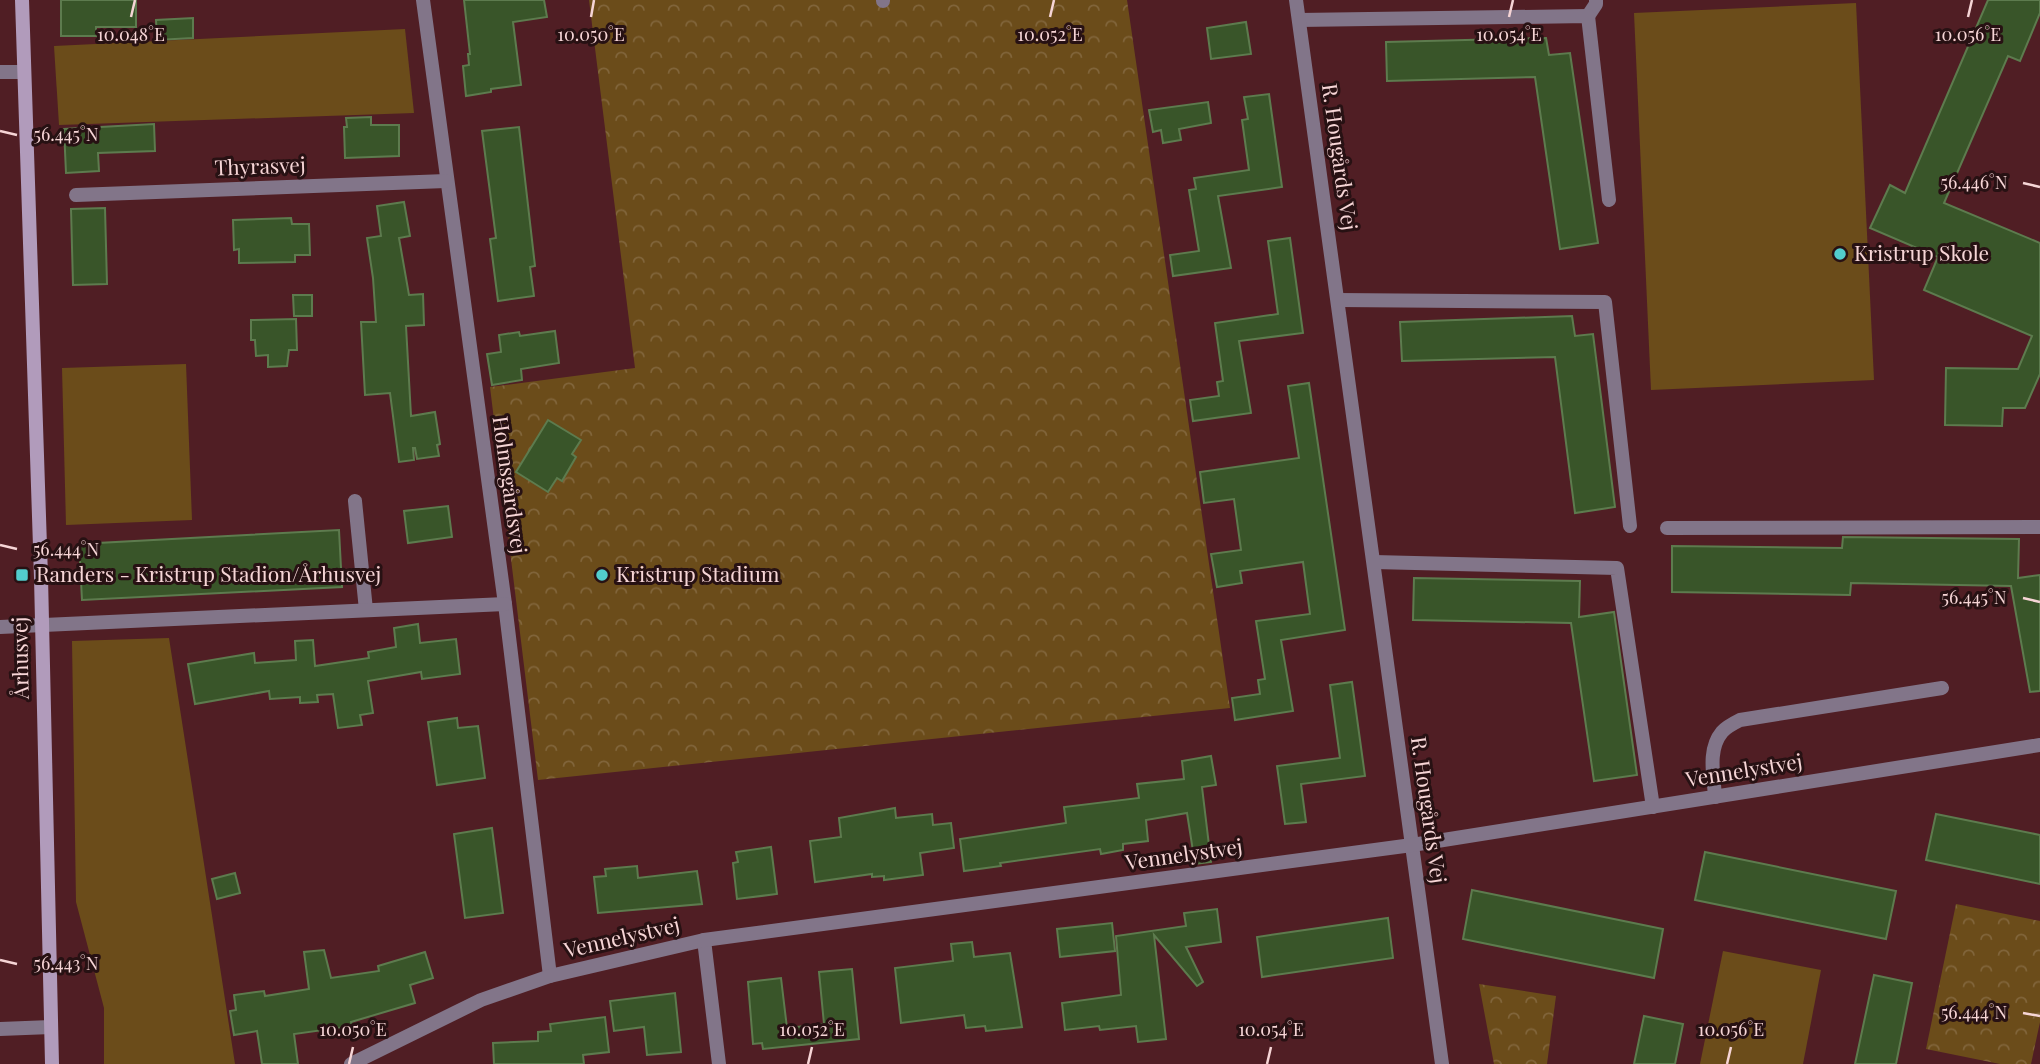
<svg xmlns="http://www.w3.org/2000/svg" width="2040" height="1064" font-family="'Playfair Display',serif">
<defs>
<pattern id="park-crowns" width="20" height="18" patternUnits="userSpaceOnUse" patternTransform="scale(1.75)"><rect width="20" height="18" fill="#6b4c1a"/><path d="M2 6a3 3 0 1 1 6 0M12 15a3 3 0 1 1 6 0" fill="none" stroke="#81653b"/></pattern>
</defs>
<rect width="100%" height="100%" fill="#501e24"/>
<!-- grass -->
<g fill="#6b4c1a">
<polygon points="1856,3 1874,380 1651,390 1634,13"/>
<polygon points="405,29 414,113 59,125 54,46"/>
<polygon points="186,364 192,520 66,525 62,368"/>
<polygon points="169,638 235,1064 104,1064 104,1008 76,902 72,641"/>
<polygon points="1723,951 1821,970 1803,1064 1700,1064"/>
</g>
<!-- park -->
<g fill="url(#park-crowns)">
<polygon points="589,0 1127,0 1230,708 538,780 490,387 635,368"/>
<polygon points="1956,904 2040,921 2040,1022 2031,1064 2000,1064 1926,1049"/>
<polygon points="1479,984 1556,996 1547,1064 1494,1064"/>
</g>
<!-- building -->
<g fill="#395529" stroke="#5d7b4e" stroke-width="2">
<polygon points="61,0 136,0 136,27 96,27 96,36 61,36"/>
<polygon points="464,0 544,0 547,17 513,22 521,85 491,89 491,92 466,96 463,66 469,65 468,54 470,54"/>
<polygon points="1988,0 2040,0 2040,13 2020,61 2008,56 1944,203 2040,243 2040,374 2025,408 2003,408 2002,426 1945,425 1946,368 2018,369 2032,336 1924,290 1938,257 1870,228 1890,185 1905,193"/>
<polygon points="193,18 193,38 157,40 156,20"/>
<polygon points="1246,22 1251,54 1211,59 1207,28"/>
<polygon points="1546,38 1549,55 1570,53 1598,243 1560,249 1535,77 1387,81 1386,42"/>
<polygon points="1269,94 1282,187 1218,196 1231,268 1173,276 1170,255 1199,251 1189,190 1196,189 1194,178 1249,170 1242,120 1248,119 1244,97"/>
<polygon points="1208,102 1211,123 1179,129 1181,140 1163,143 1161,130 1153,132 1149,110"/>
<polygon points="371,117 371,125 399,125 399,156 345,158 344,127 347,127 346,118"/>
<polygon points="154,124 155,151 98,153 99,171 66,173 64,129"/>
<polygon points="519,127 535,266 530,267 534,296 498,301 490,239 496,238 482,131"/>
<polygon points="404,202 410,236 399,238 409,295 423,294 424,325 406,326 411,416 435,412 440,444 437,445 439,456 417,459 415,448 413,448 414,460 399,462 390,393 365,395 361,322 376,322 373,278 367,238 381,236 377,206"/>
<polygon points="105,208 107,284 73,285 71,209"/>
<polygon points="291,218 292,224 309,224 310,255 295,255 295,262 239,263 239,249 234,250 233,220"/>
<polygon points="1290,238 1303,333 1239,341 1251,413 1193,421 1190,400 1219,396 1217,382 1223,381 1215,323 1278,314 1268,241"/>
<polygon points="293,295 312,295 312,316 294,316"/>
<polygon points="1572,316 1575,336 1593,334 1615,507 1575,513 1555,357 1402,361 1400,322"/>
<polygon points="296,319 297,350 289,350 287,366 268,367 268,355 256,356 255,340 251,340 251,320"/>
<polygon points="555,331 559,363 521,369 522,380 492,385 487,354 501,352 499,335 519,332 520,336"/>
<polygon points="1309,383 1345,630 1281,640 1293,711 1235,720 1232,698 1260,694 1258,680 1265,679 1256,621 1310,614 1303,562 1240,571 1242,583 1217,587 1211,554 1241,550 1234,499 1204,503 1200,472 1299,458 1288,386"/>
<polygon points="548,420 581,440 572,454 576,457 562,481 557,478 548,492 516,472"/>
<polygon points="448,506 452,537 408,543 404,511"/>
<polygon points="339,530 342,587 82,600 79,544"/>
<polygon points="1843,537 2019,539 2018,578 2040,575 2040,691 2030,692 2011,586 1851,583 1850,595 1672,592 1672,546 1842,548"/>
<polygon points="1414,578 1580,581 1579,617 1614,612 1637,775 1594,781 1571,623 1413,620"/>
<polygon points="418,624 420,643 456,639 460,674 422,679 421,672 368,681 373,713 360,715 362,725 338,728 333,694 317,695 318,702 300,703 300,697 270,699 269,691 195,704 188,664 254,653 255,663 296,660 295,641 313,640 315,666 369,658 368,652 396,647 394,628"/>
<polygon points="1352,682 1365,776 1301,784 1306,822 1285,824 1277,766 1340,758 1330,685"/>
<polygon points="457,718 458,728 478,726 485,778 437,785 428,722"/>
<polygon points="1211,756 1216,785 1202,787 1211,862 1195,864 1187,813 1146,820 1148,841 1123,844 1123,850 1101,854 1100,849 1000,863 1001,866 964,871 960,839 1066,823 1064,807 1139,798 1137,784 1184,779 1182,761"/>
<polygon points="895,808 896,818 932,814 933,825 951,823 954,848 920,853 923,875 884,880 884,876 872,877 872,874 815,882 810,841 841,837 839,818"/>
<polygon points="1936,814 2040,835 2040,884 1926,860"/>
<polygon points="492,828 503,913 465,918 454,834"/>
<polygon points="771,847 777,894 737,899 733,863 738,862 736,852"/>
<polygon points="1705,852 1896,891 1886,939 1695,900"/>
<polygon points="637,866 638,878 697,871 702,904 598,913 594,877 606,876 605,869"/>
<polygon points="235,873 240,893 217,899 212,879"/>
<polygon points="1472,890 1663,929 1654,978 1463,939"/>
<polygon points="1217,909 1221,942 1186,947 1203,982 1197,986 1154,935 1166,1039 1138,1042 1136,1026 1100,1030 1099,1026 1065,1030 1062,1003 1121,995 1116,936 1186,926 1184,913"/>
<polygon points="1388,918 1393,958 1262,977 1257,937"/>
<polygon points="1112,923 1115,951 1060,957 1057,929"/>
<polygon points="972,942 974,957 1010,953 1022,1027 986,1031 985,1026 966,1028 964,1015 901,1023 895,968 953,961 951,944"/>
<polygon points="324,950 331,978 379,971 378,966 425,952 433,978 410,985 415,1003 351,1022 352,1026 294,1034 298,1064 262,1064 257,1031 234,1035 230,1011 236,1010 234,995 264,991 265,996 309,989 304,952"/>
<polygon points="852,969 859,1039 763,1049 762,1043 753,1044 748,982 781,978 787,1028 824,1024 819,972"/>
<polygon points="1874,975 1912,983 1896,1064 1855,1064"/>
<polygon points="675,993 681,1052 647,1055 644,1027 614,1031 610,1001"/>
<polygon points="1644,1016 1683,1024 1675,1064 1634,1064"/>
<polygon points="605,1017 609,1052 583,1055 584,1064 494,1064 493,1043 538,1041 538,1032 551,1031 550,1024"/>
</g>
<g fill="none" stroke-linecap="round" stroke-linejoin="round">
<!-- service -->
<g stroke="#827589" stroke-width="14">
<polyline points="883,0 883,1"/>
<polyline points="1588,16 1596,4 1596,0"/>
<polyline points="1299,20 1588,16 1609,200"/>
<polyline points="1338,300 1605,302 1630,526"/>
<polyline points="355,501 366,610"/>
<polyline points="1667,528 2040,527"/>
<polyline points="1374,562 1617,568 1653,807"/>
<path d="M1715,797C1714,777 1707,750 1722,732C1726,727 1734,723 1740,720L1942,688"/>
</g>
<!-- minor -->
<g stroke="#827589" stroke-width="14">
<polyline points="423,0 505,604 550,976"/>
<polyline points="1296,0 1442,1064"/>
<polyline points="76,195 446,181"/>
<polyline points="0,627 505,604"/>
<polyline points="704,940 719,1064"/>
<polyline points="0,1029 51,1027"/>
<polyline points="351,1064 481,1000 550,976 704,940 1412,845 2040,745"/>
</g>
<!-- tertiary -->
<polyline stroke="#827589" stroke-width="14" points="0,72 24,72"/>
<!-- secondary -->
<polyline stroke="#b19bbb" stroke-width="14" points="22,0 41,577 52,1064"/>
</g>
<!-- ticks -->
<path fill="none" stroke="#f6d5d6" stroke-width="2.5" d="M131,17L135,0M591,17L594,0M1050,17L1054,0M1509,17L1513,0M1968,17L1972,0M0,131L17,135M2023,183L2040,187M0,545L17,549M2023,598L2040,602M0,960L17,964M2023,1013L2040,1016M349,1064L353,1047M808,1064L812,1047M1267,1064L1271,1047M1727,1064L1731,1047"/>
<!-- markers -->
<g fill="#52cdcd" stroke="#271113" stroke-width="2.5">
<circle cx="1840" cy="254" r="7"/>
<rect x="15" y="568" width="14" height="14" rx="3.5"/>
<circle cx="602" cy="575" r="7"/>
</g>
<g text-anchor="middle" stroke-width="6" stroke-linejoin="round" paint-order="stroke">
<!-- street labels -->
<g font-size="21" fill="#f6d5d6" stroke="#271113">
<text transform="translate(1339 157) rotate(82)" y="7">R. Hougårds Vej</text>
<text transform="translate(260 167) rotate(-2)" y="7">Thyrasvej</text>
<text transform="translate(509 485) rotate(82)" y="7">Holmsgårdsvej</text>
<text transform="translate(21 658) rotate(-91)" y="7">Århusvej</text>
<text transform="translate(1744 771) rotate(-9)" y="7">Vennelystvej</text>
<text transform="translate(1428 810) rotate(82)" y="7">R. Hougårds Vej</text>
<text transform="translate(1184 855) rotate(-8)" y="7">Vennelystvej</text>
<text transform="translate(622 938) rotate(-13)" y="7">Vennelystvej</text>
</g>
<!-- poi labels -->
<g font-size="21" fill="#f6d5d6" stroke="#271113" text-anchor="start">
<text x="1854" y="261">Kristrup Skole</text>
<text x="36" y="582">Randers - Kristrup Stadion/Århusvej</text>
<text x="616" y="582">Kristrup Stadium</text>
</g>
</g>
<g font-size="18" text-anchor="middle" fill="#f6d5d6" stroke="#271113" stroke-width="6" stroke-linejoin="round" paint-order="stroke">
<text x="131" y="41">10.048°E</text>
<text x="591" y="41">10.050°E</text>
<text x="1050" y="41">10.052°E</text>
<text x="1509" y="41">10.054°E</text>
<text x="1968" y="41">10.056°E</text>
<text x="66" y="141">56.445°N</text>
<text x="1974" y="189">56.446°N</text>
<text x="66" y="556">56.444°N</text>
<text x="1974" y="604">56.445°N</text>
<text x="66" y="970">56.443°N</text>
<text x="1974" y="1019">56.444°N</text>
<text x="353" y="1036">10.050°E</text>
<text x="812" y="1036">10.052°E</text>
<text x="1271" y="1036">10.054°E</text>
<text x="1731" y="1036">10.056°E</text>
</g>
</svg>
